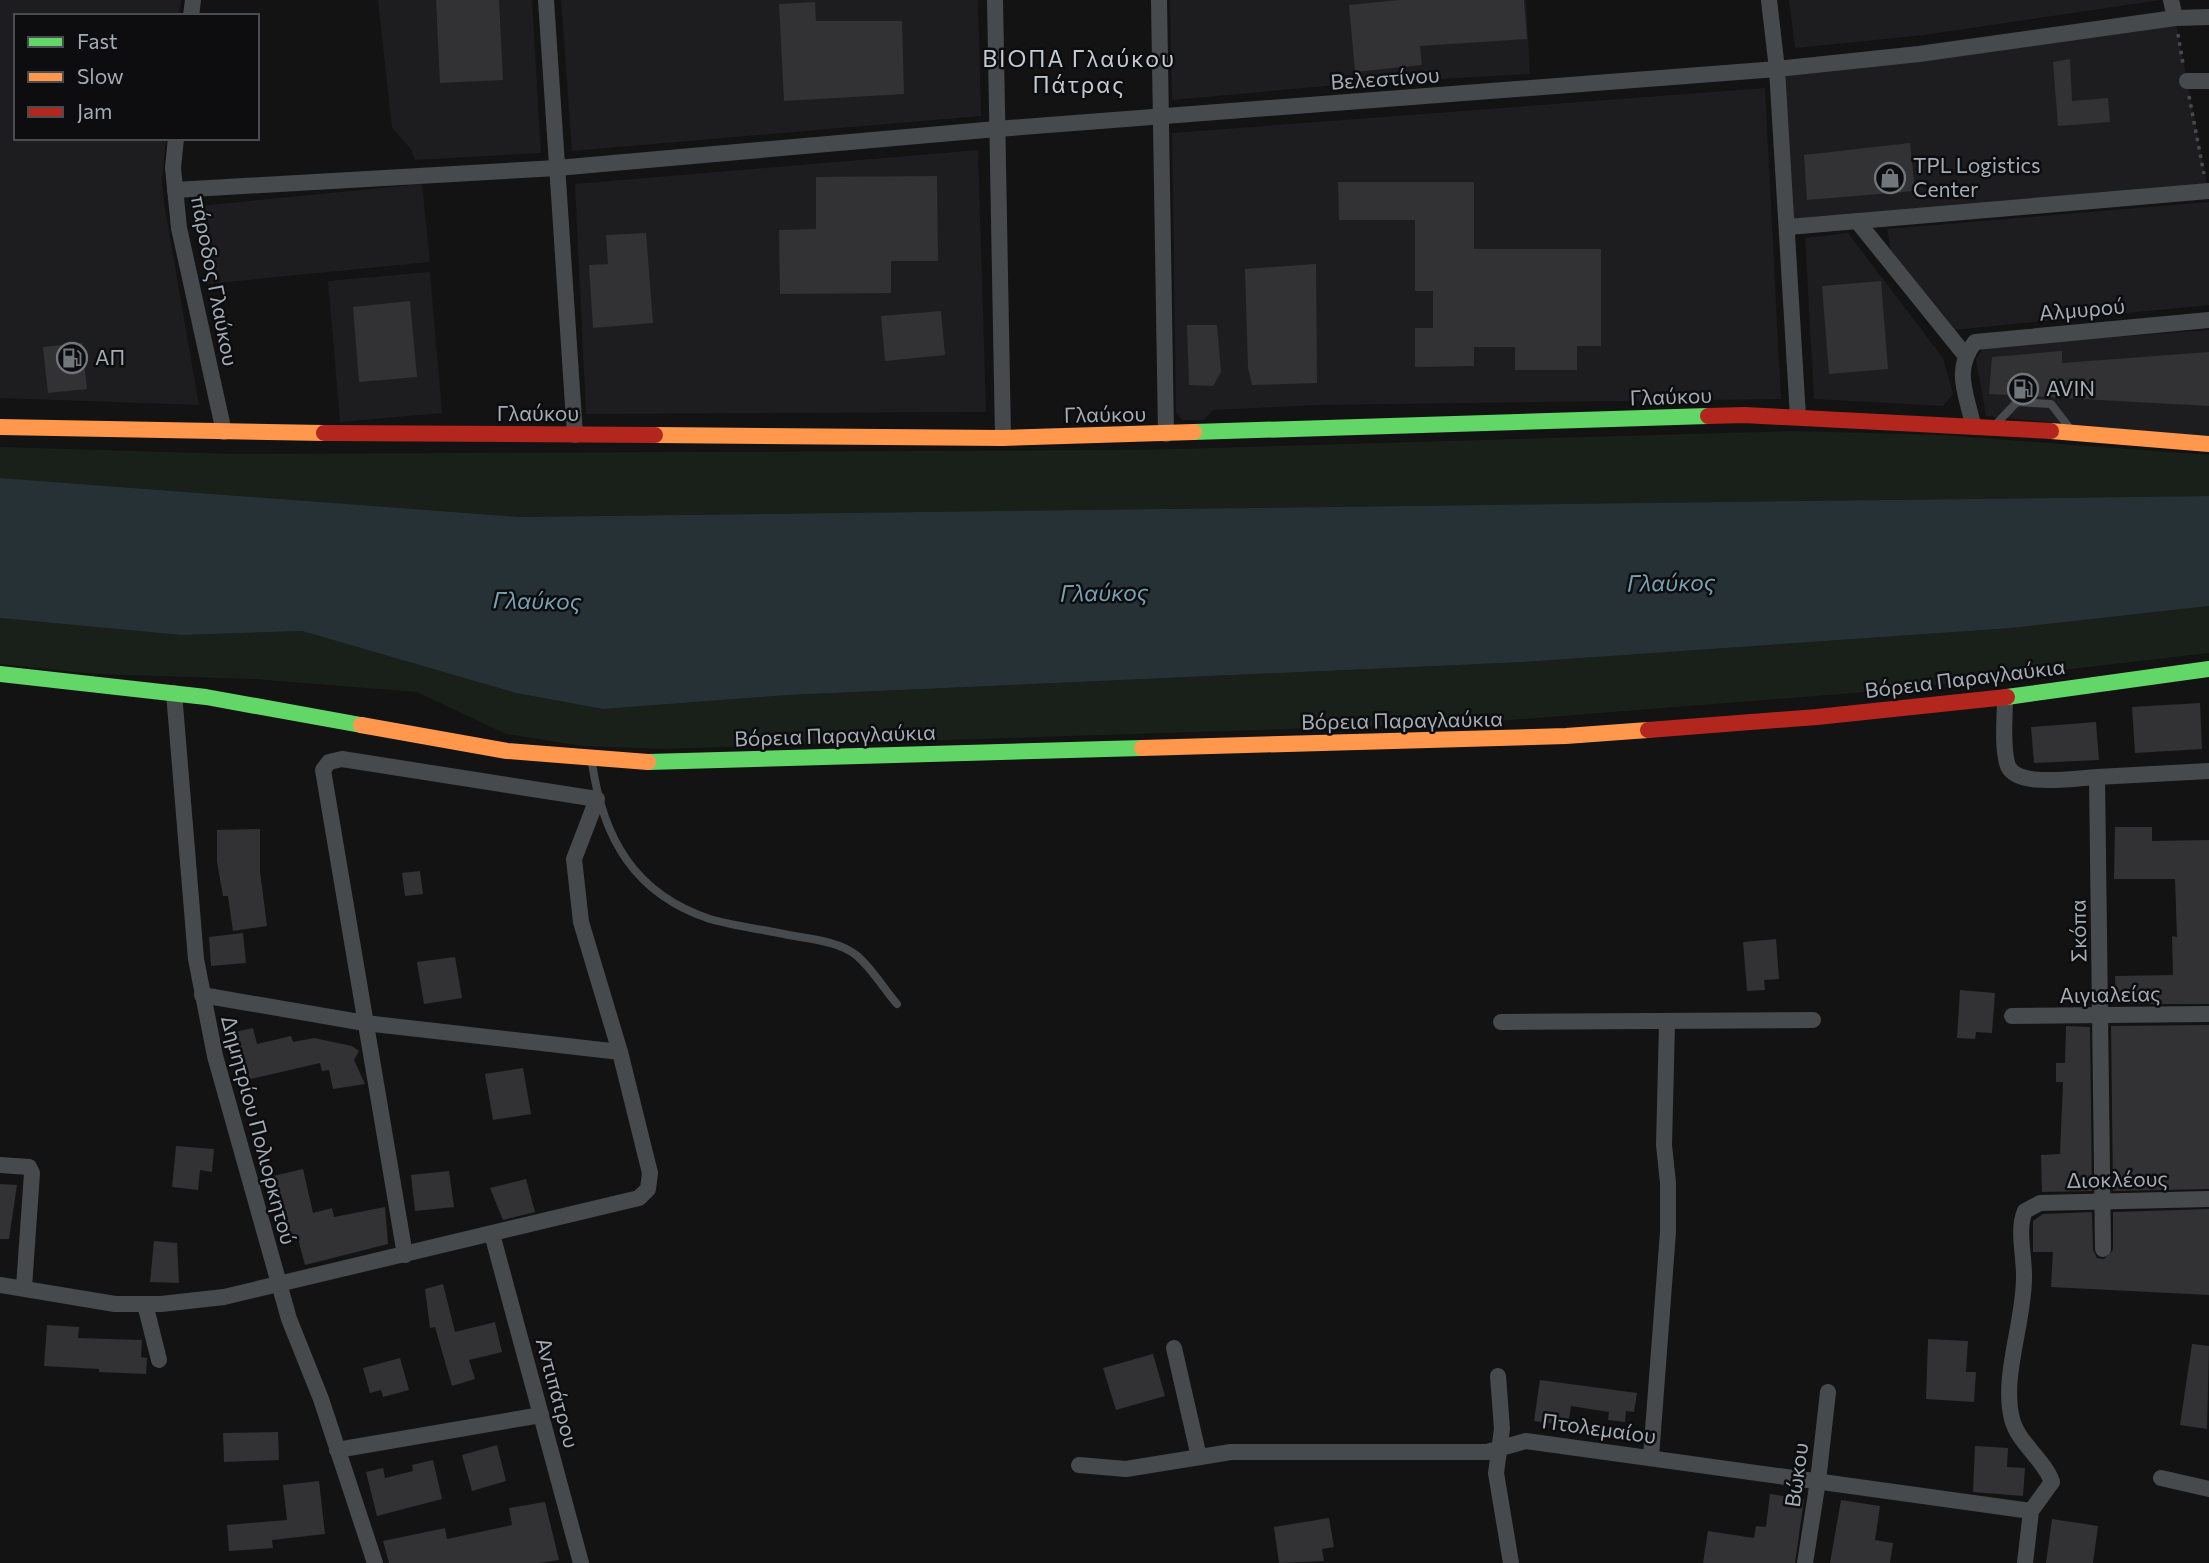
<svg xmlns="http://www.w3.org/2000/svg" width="2209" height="1563" font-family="Commissioner,sans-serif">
<rect width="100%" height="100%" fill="#131313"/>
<!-- built -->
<g fill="#1d1d1f">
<polygon points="0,0 181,0 179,16 16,16 16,138 166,138 162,182 164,203 199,405 0,398"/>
<polygon points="378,0 532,0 541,153 415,160 411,149 392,128"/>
<polygon points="561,0 978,0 981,116 572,151"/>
<polygon points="1170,0 1526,0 1530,74 1348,84 1172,100"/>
<polygon points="1789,0 2161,0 1924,35 1795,48"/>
<polygon points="2175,18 2208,191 1788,227 1777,69"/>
<polygon points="1765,88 1781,399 1318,405 1213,410 1204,420 1182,420 1176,412 1172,133"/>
<polygon points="978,150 986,412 586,414 575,184"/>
<polygon points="422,184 430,262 207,284 199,206"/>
<polygon points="2209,202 2209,305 1953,330 1891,251 1887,229"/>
<polygon points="1848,233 1943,358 1953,394 1943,406 1814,399 1805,238"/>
<polygon points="430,272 442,413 340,422 328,281"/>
<polygon points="2209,330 2209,438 1986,416 1976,359 1984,347"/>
</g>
<!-- green -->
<g fill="#192019">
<polygon points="1793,431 1940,435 2209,455 2209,496 520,517 0,478 0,447 234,454 1142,450"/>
<polygon points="2209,606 2209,653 1891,690 1472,723 665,749 582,746 506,734 417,692 253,679 94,674 0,664 0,618 181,635 302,631 516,693 603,709 788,695 1524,662 2012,628"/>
</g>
<!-- water -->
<polygon fill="#263135" points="0,478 520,517 2209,496 2209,606 2012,628 1524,662 788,695 603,709 516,693 302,631 181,635 0,618"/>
<!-- building -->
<g fill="#323234">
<polygon points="436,0 499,0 503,80 440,83"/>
<polygon points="1398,0 1524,0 1527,39 1420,46 1422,65 1355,72 1349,5"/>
<polygon points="815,2 816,21 902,21 904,94 784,101 779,4"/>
<polygon points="2070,59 2072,101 2108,98 2110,122 2058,126 2053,62"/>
<polygon points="1910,143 1915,191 1807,200 1804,155"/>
<polygon points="937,176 938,261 891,261 891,293 780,294 779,230 816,229 816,177"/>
<polygon points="1338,182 1474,182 1474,249 1601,249 1601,346 1577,346 1577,370 1515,370 1515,347 1474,347 1474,366 1415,367 1415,328 1433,328 1433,291 1415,291 1415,220 1339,220"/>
<polygon points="646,233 653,323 593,328 589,265 608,264 606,235"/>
<polygon points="1316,264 1317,383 1252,385 1248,368 1245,269"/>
<polygon points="1881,281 1888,369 1829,374 1822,286"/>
<polygon points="410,301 417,377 359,382 353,307"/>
<polygon points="941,311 945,355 885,361 881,316"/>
<polygon points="1187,325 1217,325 1221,372 1213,386 1189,385"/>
<polygon points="82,343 87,389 48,393 43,347"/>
<polygon points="2062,351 2062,363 2209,352 2209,406 1989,394 1992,357"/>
<polygon points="2200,703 2202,749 2135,753 2132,707"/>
<polygon points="2096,722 2099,760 2034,763 2031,727"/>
<polygon points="2115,827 2152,827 2152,841 2209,840 2209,1004 2116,1004 2115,976 2173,975 2172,936 2177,937 2175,879 2114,879"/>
<polygon points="260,829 260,871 267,926 233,931 228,896 223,896 217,862 217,830"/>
<polygon points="420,871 423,894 405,896 402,873"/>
<polygon points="243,933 246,963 211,966 209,937"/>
<polygon points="1776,939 1779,979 1764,980 1765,990 1747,991 1743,942"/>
<polygon points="455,957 462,998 424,1004 417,962"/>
<polygon points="1960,990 1995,993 1992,1033 1976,1032 1975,1039 1957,1038"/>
<polygon points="2209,1025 2209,1189 2113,1191 2111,1026"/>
<polygon points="2066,1026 2090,1027 2092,1191 2042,1192 2041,1155 2060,1154 2063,1082 2056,1082 2056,1063 2065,1063"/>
<polygon points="253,1028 257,1044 291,1036 293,1042 314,1038 352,1046 359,1051 354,1060 365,1084 333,1089 329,1070 322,1071 320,1063 246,1080 235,1032"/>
<polygon points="523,1068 531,1114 493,1120 485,1074"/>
<polygon points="176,1146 214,1149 212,1172 200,1170 198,1190 172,1187"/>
<polygon points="303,1169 313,1213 332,1208 334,1217 385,1207 388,1244 305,1265 297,1235 291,1237 273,1176"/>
<polygon points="449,1171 454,1207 415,1211 411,1175"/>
<polygon points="526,1179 535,1212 503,1220 490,1188"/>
<polygon points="0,1184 17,1185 9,1239 0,1239"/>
<polygon points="2209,1209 2209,1295 2051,1287 2053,1252 2033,1252 2033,1221 2043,1214 2092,1212 2093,1250 2097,1258 2104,1259 2113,1250 2113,1212"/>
<polygon points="154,1241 177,1243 179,1283 150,1282"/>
<polygon points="443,1284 455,1332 495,1322 502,1352 469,1360 475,1379 452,1386 435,1327 430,1328 425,1289"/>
<polygon points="47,1325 79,1327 78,1338 142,1340 141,1357 147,1358 146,1374 99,1372 99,1369 44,1366"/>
<polygon points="1928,1339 1968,1341 1966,1372 1976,1372 1974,1402 1926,1399"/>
<polygon points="2192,1344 2209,1346 2207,1429 2180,1425"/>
<polygon points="1153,1354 1165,1396 1116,1410 1103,1368"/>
<polygon points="400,1358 409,1390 383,1397 381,1390 370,1393 363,1368"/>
<polygon points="1540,1380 1637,1393 1634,1412 1626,1411 1625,1422 1608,1420 1609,1412 1571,1406 1568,1426 1534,1421"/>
<polygon points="278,1432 279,1460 224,1462 223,1433"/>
<polygon points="497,1445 506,1481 472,1491 462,1455"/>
<polygon points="1975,1446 2008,1448 2007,1467 2025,1468 2023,1496 1973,1492"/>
<polygon points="433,1460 442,1499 377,1516 366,1472 383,1468 385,1478 413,1471 412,1465"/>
<polygon points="319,1481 325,1534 272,1540 273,1548 229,1551 227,1525 287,1520 283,1485"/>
<polygon points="1770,1494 1804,1499 1795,1563 1703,1563 1708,1531 1754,1538 1756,1526 1766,1527"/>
<polygon points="1841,1500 1880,1506 1875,1540 1893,1543 1890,1563 1830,1563"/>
<polygon points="545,1502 559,1560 539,1563 389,1563 383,1541 445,1528 447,1539 512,1525 509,1508"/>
<polygon points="1329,1518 1334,1547 1322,1549 1324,1561 1279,1563 1274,1527"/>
<polygon points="2052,1519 2098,1526 2093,1563 2046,1563"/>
</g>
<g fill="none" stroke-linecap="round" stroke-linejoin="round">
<!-- path -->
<g stroke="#494a4e" stroke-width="3.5" stroke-dasharray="3.5 5" stroke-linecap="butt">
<polyline points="2178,34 2183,64"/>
<polyline points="2189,96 2204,174"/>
</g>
<!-- lane -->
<g stroke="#474a4c" stroke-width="8">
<polyline points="1998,422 2017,402 2051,404 2068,426"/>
<path d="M592,763C603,838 634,894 710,919C734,926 760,929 784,934C807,939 837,940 856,955C871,967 884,989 897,1004"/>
</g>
<!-- street -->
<g stroke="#474a4c" stroke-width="16">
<polyline points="546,0 575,435"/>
<polyline points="995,0 1003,438"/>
<polyline points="1159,0 1166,434"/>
<polyline points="1769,0 1777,69 1798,417"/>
<polyline points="2171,0 2175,18"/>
<polyline points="191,16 193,0"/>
<polyline points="2187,81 2209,81"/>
<polyline points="176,138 173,168 179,228 224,432"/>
<polyline points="175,190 557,168 997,129 1777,69 1919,54 2175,18 2209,17"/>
<polyline points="1857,221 1965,355"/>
<polyline points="1788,227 2209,191"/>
<path d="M1973,425C1966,392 1953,370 1975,342L2209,320"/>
<polyline points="174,693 196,959 215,1056 289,1319 321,1399 375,1563"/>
<path d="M2005,697C2005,718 2002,743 2007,763C2013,789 2075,778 2097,777L2103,1249"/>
<polyline points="2097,777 2209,771"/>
<polyline points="202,995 365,1023 620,1052"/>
<polyline points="2012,1016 2209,1014"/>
<polyline points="1501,1022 1813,1020"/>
<polyline points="0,1165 29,1167 32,1173 24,1287"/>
<polyline points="492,1234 581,1563"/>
<polyline points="0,1285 115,1304 161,1304 224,1297 639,1198 648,1189 650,1173 620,1052 581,922 574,859 597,799 342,759 329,762 323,770 405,1255"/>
<polyline points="145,1304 159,1360"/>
<polyline points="1174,1348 1199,1457"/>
<polyline points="1498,1376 1502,1429 1496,1473 1511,1563"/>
<polyline points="337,1450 541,1415"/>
<polyline points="1651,1457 1668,1232 1668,1183 1664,1145 1667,1023"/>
<polyline points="1079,1465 1126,1469 1231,1452 1487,1452 1526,1441 2031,1511"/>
<polyline points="2161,1478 2209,1489"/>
<polyline points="1805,1563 1818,1481 1828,1392"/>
<path d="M2025,1563L2031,1511L2052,1482C2044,1459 2018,1443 2012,1419C2001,1376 2025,1320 2024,1275C2024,1254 2017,1229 2025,1211L2040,1203L2209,1199"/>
</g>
<!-- fast -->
<g stroke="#63d668" stroke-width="16">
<polyline points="1194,432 1708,416"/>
<polyline points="0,674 206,697 361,725"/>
<polyline points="2007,697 2209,669"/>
<polyline points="648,762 1142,748"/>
</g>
<!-- slow -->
<g stroke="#ff974d" stroke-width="16">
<polyline points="0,427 324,433"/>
<polyline points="2051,431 2209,444"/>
<polyline points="655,435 1003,438 1194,432"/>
<polyline points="361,725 507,751 648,762"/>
<polyline points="1142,748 1566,736 1648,730"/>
</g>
<!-- jam -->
<g stroke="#b3261e" stroke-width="16">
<polyline points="1708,416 1744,415 2051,431"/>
<polyline points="324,433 655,435"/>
<polyline points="1648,730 1817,717 2007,697"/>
</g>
</g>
<!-- icons -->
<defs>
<g id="shop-ring" transform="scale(1.575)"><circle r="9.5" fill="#0d0d0f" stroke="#71767c" stroke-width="1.5"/><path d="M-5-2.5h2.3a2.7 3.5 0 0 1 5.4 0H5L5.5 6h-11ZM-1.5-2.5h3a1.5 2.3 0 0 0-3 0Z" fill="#71767c"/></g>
<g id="fuel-ring" transform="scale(1.575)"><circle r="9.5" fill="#0d0d0f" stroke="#71767c" stroke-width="1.5"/><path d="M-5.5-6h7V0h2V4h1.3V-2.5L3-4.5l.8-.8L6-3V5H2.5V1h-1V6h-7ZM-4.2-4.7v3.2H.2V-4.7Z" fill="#71767c"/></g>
</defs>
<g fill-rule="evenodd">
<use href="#shop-ring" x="1890" y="178"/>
<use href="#fuel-ring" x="72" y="358"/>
<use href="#fuel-ring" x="2023" y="389"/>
</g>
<g text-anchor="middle" stroke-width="5" stroke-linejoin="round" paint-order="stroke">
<!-- street labels -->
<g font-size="21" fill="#a3acb5" stroke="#0d0d0f">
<text transform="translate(1385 79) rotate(-4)" y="7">Βελεστίνου</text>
<text transform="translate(214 281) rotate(79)" y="7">πάροδος Γλαύκου</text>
<text transform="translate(2082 310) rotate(-5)" y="7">Αλμυρού</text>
<text transform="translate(1671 397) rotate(-2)" y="7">Γλαύκου</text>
<text x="538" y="421">Γλαύκου</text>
<text transform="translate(1105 415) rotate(-1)" y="7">Γλαύκου</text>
<text transform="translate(1965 679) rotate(-7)" y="7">Βόρεια Παραγλαύκια</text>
<text transform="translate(1402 721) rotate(-1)" y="7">Βόρεια Παραγλαύκια</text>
<text transform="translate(835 736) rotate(-2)" y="7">Βόρεια Παραγλαύκια</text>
<text transform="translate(2079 931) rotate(-91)" y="7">Σκόπα</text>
<text transform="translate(2110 995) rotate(-1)" y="7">Αιγιαλείας</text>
<text transform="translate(258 1130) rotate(75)" y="7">Δημητρίου Πολιορκητού</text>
<text transform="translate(2117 1180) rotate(-1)" y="7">Διοκλέους</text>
<text transform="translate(557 1393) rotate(75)" y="7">Αντιπάτρου</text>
<text transform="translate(1599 1429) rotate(8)" y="7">Πτολεμαίου</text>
<text transform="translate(1797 1475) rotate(-82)" y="7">Βώκου</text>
</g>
<!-- poi labels -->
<g font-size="21" fill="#a3acb5" stroke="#0d0d0f" text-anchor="start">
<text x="1913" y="173">TPL Logistics<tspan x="1913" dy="24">Center</tspan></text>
<text x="95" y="365">ΑΠ</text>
<text x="2046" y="396">AVIN</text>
</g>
<!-- neighbourhood labels -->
<g font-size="23" letter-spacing="2" fill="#c4cad1" stroke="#0d0d0f">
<text x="1079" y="67">ΒΙΟΠΑ Γλαύκου<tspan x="1079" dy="26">Πάτρας</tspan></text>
</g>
<!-- water labels -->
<g font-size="23" font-style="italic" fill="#77a1b3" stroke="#0d0d0f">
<text transform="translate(1671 583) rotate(-1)" y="8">Γλαύκος</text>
<text transform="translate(1104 593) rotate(-1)" y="8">Γλαύκος</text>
<text transform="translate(537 601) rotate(1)" y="8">Γλαύκος</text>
</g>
</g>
<!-- legend -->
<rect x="14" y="14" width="245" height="126" fill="#0d0d0f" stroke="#494d51" stroke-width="2"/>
<rect x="28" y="37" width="35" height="10" fill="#63d668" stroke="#494d51" stroke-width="2"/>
<text x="77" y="49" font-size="21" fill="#a3acb5">Fast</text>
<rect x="28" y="72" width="35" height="10" fill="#ff974d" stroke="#494d51" stroke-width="2"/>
<text x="77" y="84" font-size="21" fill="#a3acb5">Slow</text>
<rect x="28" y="107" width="35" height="10" fill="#b3261e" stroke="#494d51" stroke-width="2"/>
<text x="77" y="119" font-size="21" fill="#a3acb5">Jam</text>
</svg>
